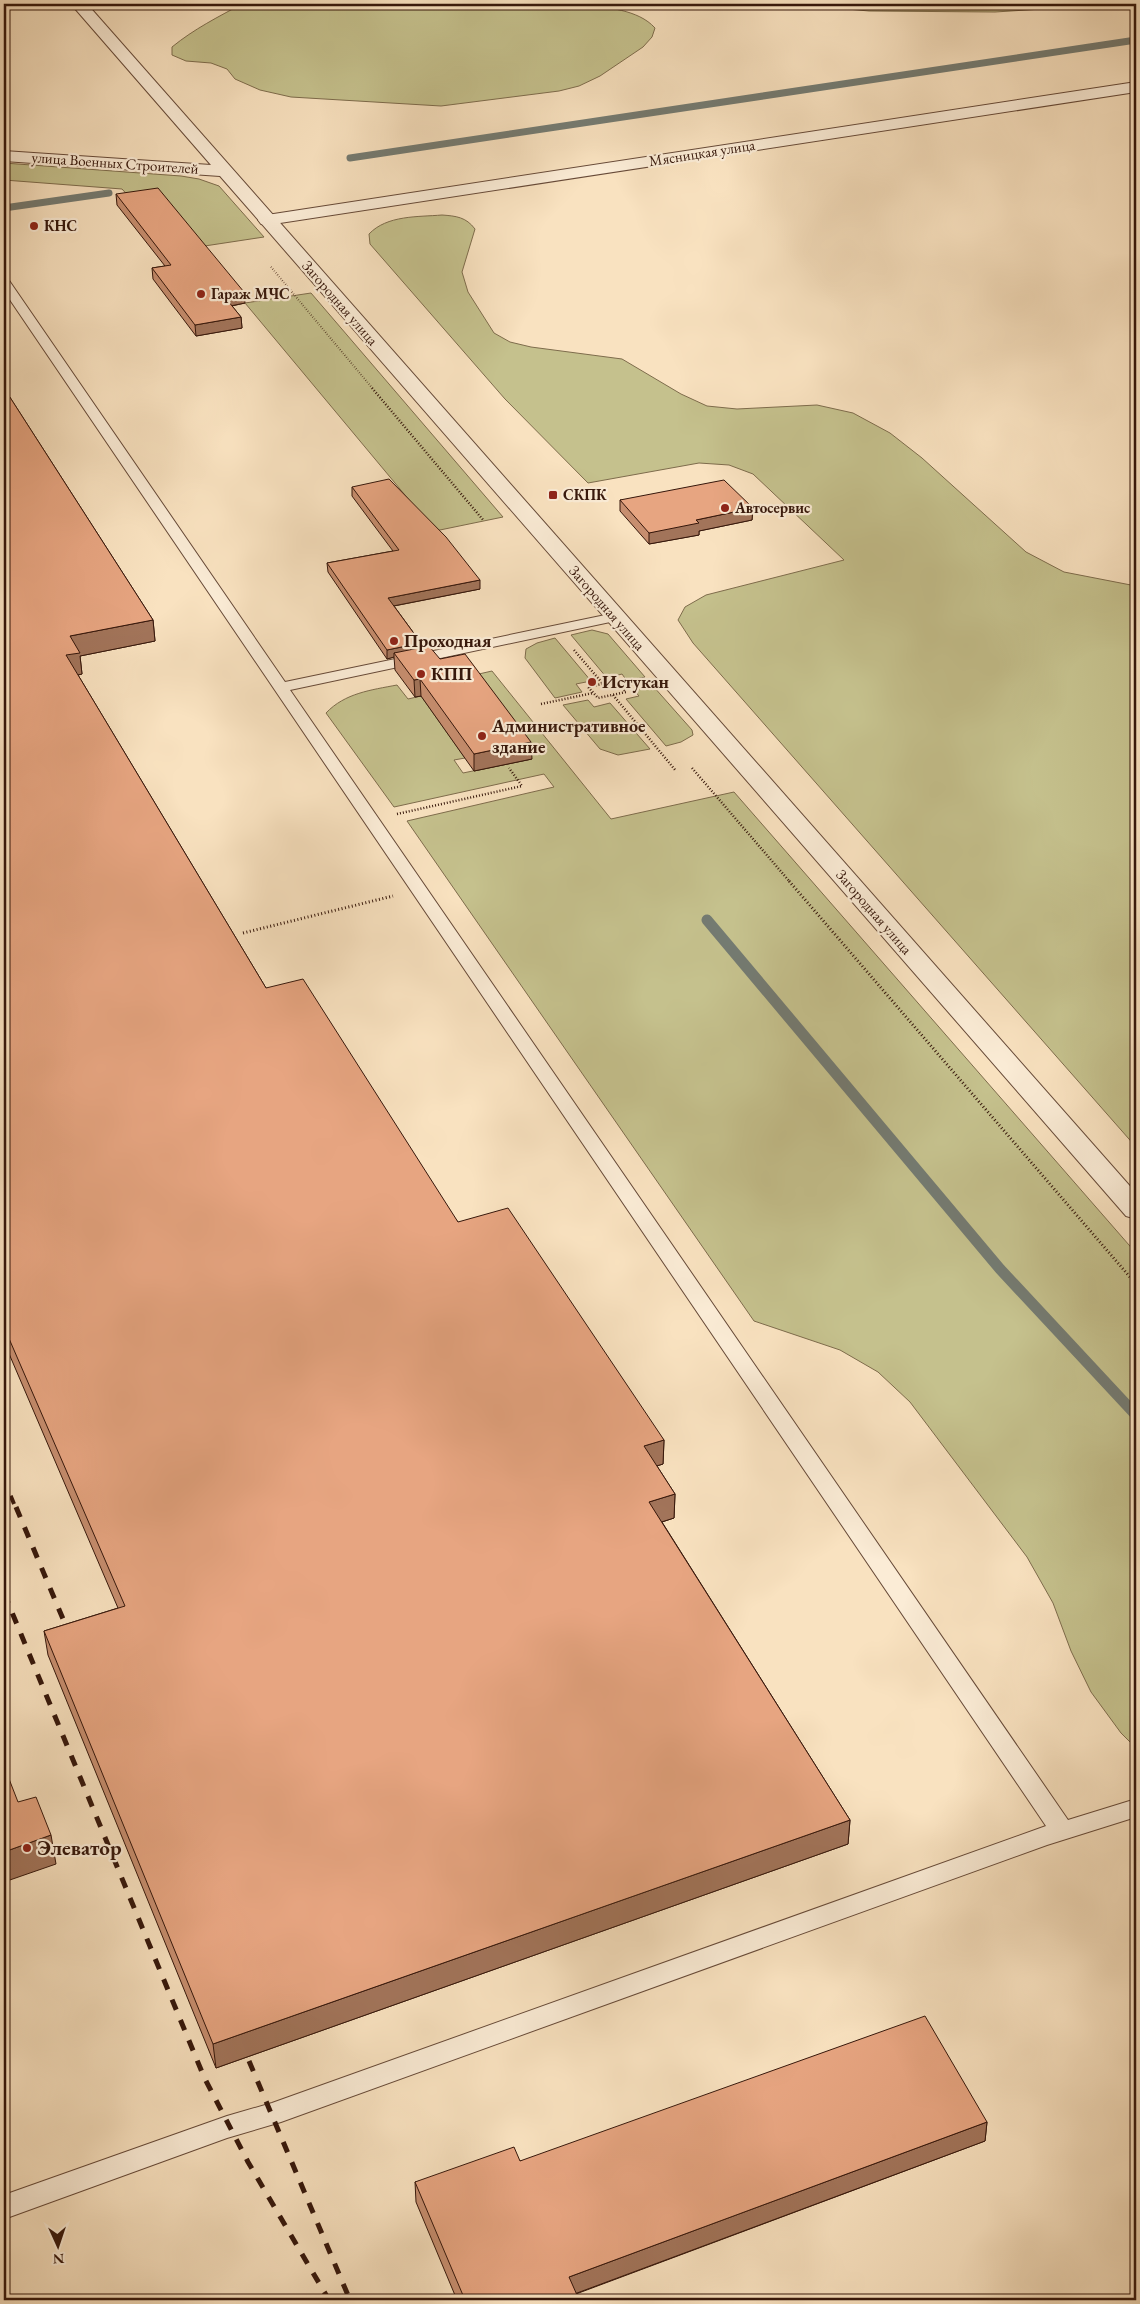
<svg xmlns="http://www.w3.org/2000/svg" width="1140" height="2304" font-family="'EB Garamond',serif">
<rect width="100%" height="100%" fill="#f9e2c0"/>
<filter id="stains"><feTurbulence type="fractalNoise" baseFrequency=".004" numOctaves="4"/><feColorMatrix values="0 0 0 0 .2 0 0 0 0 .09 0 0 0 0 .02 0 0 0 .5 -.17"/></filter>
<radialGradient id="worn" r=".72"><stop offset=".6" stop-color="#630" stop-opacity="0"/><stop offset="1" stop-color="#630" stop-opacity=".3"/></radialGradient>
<!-- green -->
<g fill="#c5c18d" stroke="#7e6c4c">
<path d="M242,4H583C606,8 638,9 655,28L652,37L643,47L600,76L579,86L559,91L441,106L291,97L260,90L235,79L227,69L211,63L186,61L172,55V47C194,29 218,17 242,4Z"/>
<polygon points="793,4 1121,4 995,12 869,11"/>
<polygon points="4,163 181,176 199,179 219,186 264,237 198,247 134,202 122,189 4,180"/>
<path d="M442,215C456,216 466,217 475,229L462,272L468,292L494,333L510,342L531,347L622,359L681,394L707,406L737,409L817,405L853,413L890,433L922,458L1026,552L1064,572L1136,586V1147L693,643L678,620L685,607L706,595L844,560L753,474L729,465L699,463L588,483L505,399L370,244L369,234C387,215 418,217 442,215Z"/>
<polygon points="311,293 503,517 435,531 245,303"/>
<polygon points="592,630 608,634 645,677 627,681 622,674 607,678 571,635"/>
<polygon points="555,638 591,681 576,684 582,692 555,698 525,658 526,649 537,643"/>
<path d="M492,671L611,819L734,792L1136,1253V1748L1121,1733L1091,1692L1071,1651L1053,1603L1027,1557L910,1402L878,1372L840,1350L754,1321L407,821L554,787L544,774L394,807L326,713C345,693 371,690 397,685L408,699L421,696L465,758L454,760L463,773L531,759L470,676Z"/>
<polygon points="653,686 692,730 693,735 681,742 666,746 626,699 639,696 634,690"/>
<polygon points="588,700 594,707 610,703 650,749 618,755 600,749 563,705"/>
</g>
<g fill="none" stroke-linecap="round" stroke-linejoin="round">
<!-- stream-far1 -->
<g stroke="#747b72" stroke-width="7">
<polyline points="350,158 1136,40"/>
<polyline points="4,208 109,193"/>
</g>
<!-- stream -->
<polyline stroke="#747b72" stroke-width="11" points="707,920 1000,1269 1136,1415"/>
<!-- service casing -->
<g stroke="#674a38" stroke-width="2">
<polygon id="service" points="4,278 8,279 285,682 615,613 620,614 622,617 620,620 615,621 290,690 1068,1820 1136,1799 1136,1817 1047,1845 281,2122 227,2138 4,2219 4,2195 227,2116 272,2103 1046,1826 4,291"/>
</g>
<!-- minor casing -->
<g stroke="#674a38" stroke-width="2">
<polygon id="minor" points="1136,82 1136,92 267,225 261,224 258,220 261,216 267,215"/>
</g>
<!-- tertiary casing -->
<g stroke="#674a38" stroke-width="2">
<polygon id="tertiary" points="71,4 87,4 1136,1193 1136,1219 1126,1216 220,176 4,161 4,151 211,165"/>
</g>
<!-- path-far2 -->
<polyline stroke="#36170b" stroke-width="2" stroke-dasharray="0.5 2" stroke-linecap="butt" points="271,267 373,389"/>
<!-- path-far1 -->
<g stroke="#36170b" stroke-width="2.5" stroke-dasharray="1 2" stroke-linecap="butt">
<polyline points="372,388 484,521"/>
<polyline points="574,650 603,684"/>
<polygon points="616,681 626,692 598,698 588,687"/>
<polyline points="622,686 638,683"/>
<polyline points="613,695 676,771"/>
<polyline points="541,704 593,693"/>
<polyline points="692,768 790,882"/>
<polyline points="397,814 522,786 509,768"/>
</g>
<!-- path -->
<g stroke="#36170b" stroke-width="3" stroke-dasharray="1 2.5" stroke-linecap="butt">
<polyline points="789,881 1136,1284"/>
<polyline points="243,933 393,896"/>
</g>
<!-- service -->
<use href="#service" fill="#fbecd6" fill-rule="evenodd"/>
<!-- minor -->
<use href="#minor" fill="#fbecd6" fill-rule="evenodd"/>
<!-- tertiary -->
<use href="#tertiary" fill="#fbecd6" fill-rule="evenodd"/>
<!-- rail-far1 -->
<polyline stroke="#36170b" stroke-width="4" stroke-dasharray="9 9" stroke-linecap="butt" points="4,1479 16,1509"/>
<!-- rail -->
<g stroke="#36170b" stroke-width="5" stroke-dasharray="11 11" stroke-linecap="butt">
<polyline points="16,1507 71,1638"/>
<polyline points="4,1593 204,2077 248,2162 329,2300"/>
<polyline points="249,2061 350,2300"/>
</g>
</g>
<!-- wall -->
<g fill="#c78e6f" stroke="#36170b">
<polygon points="116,194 245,303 232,306 241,317 242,328 196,336 153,279 152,268 165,266 117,205"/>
<polygon points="4,388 153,620 155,641 80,656 82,674 78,675 266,988 458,1222 664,1440 663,1464 657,1466 675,1494 674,1518 662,1522 850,1820 848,1844 216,2068 48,1655 44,1631 118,1608 4,1342"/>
<polygon points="352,487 480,589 394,606 421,643 421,647 440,659 532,759 474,771 421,696 415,697 395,670 394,657 387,659 328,572 327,563 393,551 352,496"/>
<polygon points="620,500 753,508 752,520 699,531 699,535 649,544 620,511"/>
<polygon points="987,2122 985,2141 576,2294 577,2300 457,2300 416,2202 415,2182 520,2161"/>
</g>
<!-- shaded-wall -->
<g fill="#a2745a" stroke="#36170b">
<polygon points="244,292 245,303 225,307 224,296"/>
<polygon points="241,317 242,328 196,336 195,325"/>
<polygon points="753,508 752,520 699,531 699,535 649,544 649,533 696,520"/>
<polygon points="480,580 480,589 388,607 388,598"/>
<polygon points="153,620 155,641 80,656 82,674 69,677 66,655 70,636"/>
<polygon points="421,643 421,652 394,653 394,657 387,659 387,650"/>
<polygon points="420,679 421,696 415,697 414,680"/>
<polygon points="531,742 532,759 474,771 474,754"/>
<polygon points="664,1440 663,1464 643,1470 644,1446"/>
<polygon points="675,1494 674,1518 649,1526 649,1502"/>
<polygon points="850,1820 848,1844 216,2068 213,2044"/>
<polygon points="51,1835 56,1864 4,1882 4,1852"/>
<polygon points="987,2122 985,2141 569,2296 569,2277"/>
<polygon points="577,2295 577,2300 564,2300"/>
</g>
<!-- building -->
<g fill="#e7a581" stroke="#36170b">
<polygon points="158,188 244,292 224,296 241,317 195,325 152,268 171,265 116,194"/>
<polygon points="4,388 153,620 70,636 80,653 66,655 266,988 303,979 458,1222 508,1208 664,1440 644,1446 675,1494 649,1502 850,1820 213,2044 44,1631 125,1606 4,1327"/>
<polygon points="389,479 446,537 480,580 388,598 421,643 387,650 327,563 399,550 352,487"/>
<polygon points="724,480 753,508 696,520 699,523 649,533 620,500"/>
<polygon points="429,646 440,659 465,654 531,742 474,754 420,679 414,680 394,653"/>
<polygon points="4,1766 18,1802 36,1797 51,1835 4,1852"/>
<polygon points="925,2016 987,2122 569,2277 577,2295 564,2300 465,2300 415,2182 514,2147 520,2161"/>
</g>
<!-- markers -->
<g fill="#8f2418" stroke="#fbecd6" stroke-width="2">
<circle cx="34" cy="226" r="5"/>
<circle cx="201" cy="294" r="5"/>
<rect x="548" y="490" width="10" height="10" rx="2.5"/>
<circle cx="725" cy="508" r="5"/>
<circle cx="394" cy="641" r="5"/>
<circle cx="421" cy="674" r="5"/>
<circle cx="592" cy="682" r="5"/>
<circle cx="482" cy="736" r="5"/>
<circle cx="27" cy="1848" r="5"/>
</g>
<g text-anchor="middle" stroke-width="4.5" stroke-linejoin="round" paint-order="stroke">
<!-- far-street labels -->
<g font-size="15" fill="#36170b" stroke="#fbecd6">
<text transform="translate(702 153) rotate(-9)" y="5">Мясницкая улица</text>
<text transform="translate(115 163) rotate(4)" y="5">улица Военных Строителей</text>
<text transform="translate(340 303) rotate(49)" y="5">Загородная улица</text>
<text transform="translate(607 608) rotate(49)" y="5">Загородная улица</text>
<text transform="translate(874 912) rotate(49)" y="5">Загородная улица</text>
</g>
<!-- far-poi labels -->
<g font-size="15" font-weight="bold" fill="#36170b" stroke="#fbecd6" text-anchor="start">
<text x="44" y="231">КНС</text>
<text x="211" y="299">Гараж МЧС</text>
<text x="563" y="500">СКПК</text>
<text x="735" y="513">Автосервис</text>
</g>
<!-- poi labels -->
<g font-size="18" font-weight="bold" fill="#36170b" stroke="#fbecd6" text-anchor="start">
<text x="404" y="647">Проходная</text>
<text x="431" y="680">КПП</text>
<text x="602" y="688">Истукан</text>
<text x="492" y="732">Административное<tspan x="492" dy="21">здание</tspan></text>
</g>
<!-- near-poi labels -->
<g font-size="21" font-weight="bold" fill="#36170b" stroke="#fbecd6" text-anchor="start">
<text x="37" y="1855">Элеватор</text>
</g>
</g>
<!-- margin -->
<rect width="1140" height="2304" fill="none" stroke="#f9e2c0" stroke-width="20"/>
<rect x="5" y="5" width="1130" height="2294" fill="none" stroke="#36170b" stroke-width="2.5"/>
<rect x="10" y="10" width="1120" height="2284" fill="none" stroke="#36170b"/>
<!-- north arrow -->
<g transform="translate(58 2246) rotate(177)" stroke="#fbecd6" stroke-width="4" paint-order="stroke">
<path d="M0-4L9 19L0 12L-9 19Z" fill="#36170b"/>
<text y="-8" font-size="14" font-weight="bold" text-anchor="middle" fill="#36170b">N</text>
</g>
<rect width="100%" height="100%" filter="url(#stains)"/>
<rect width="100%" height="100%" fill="url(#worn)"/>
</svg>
